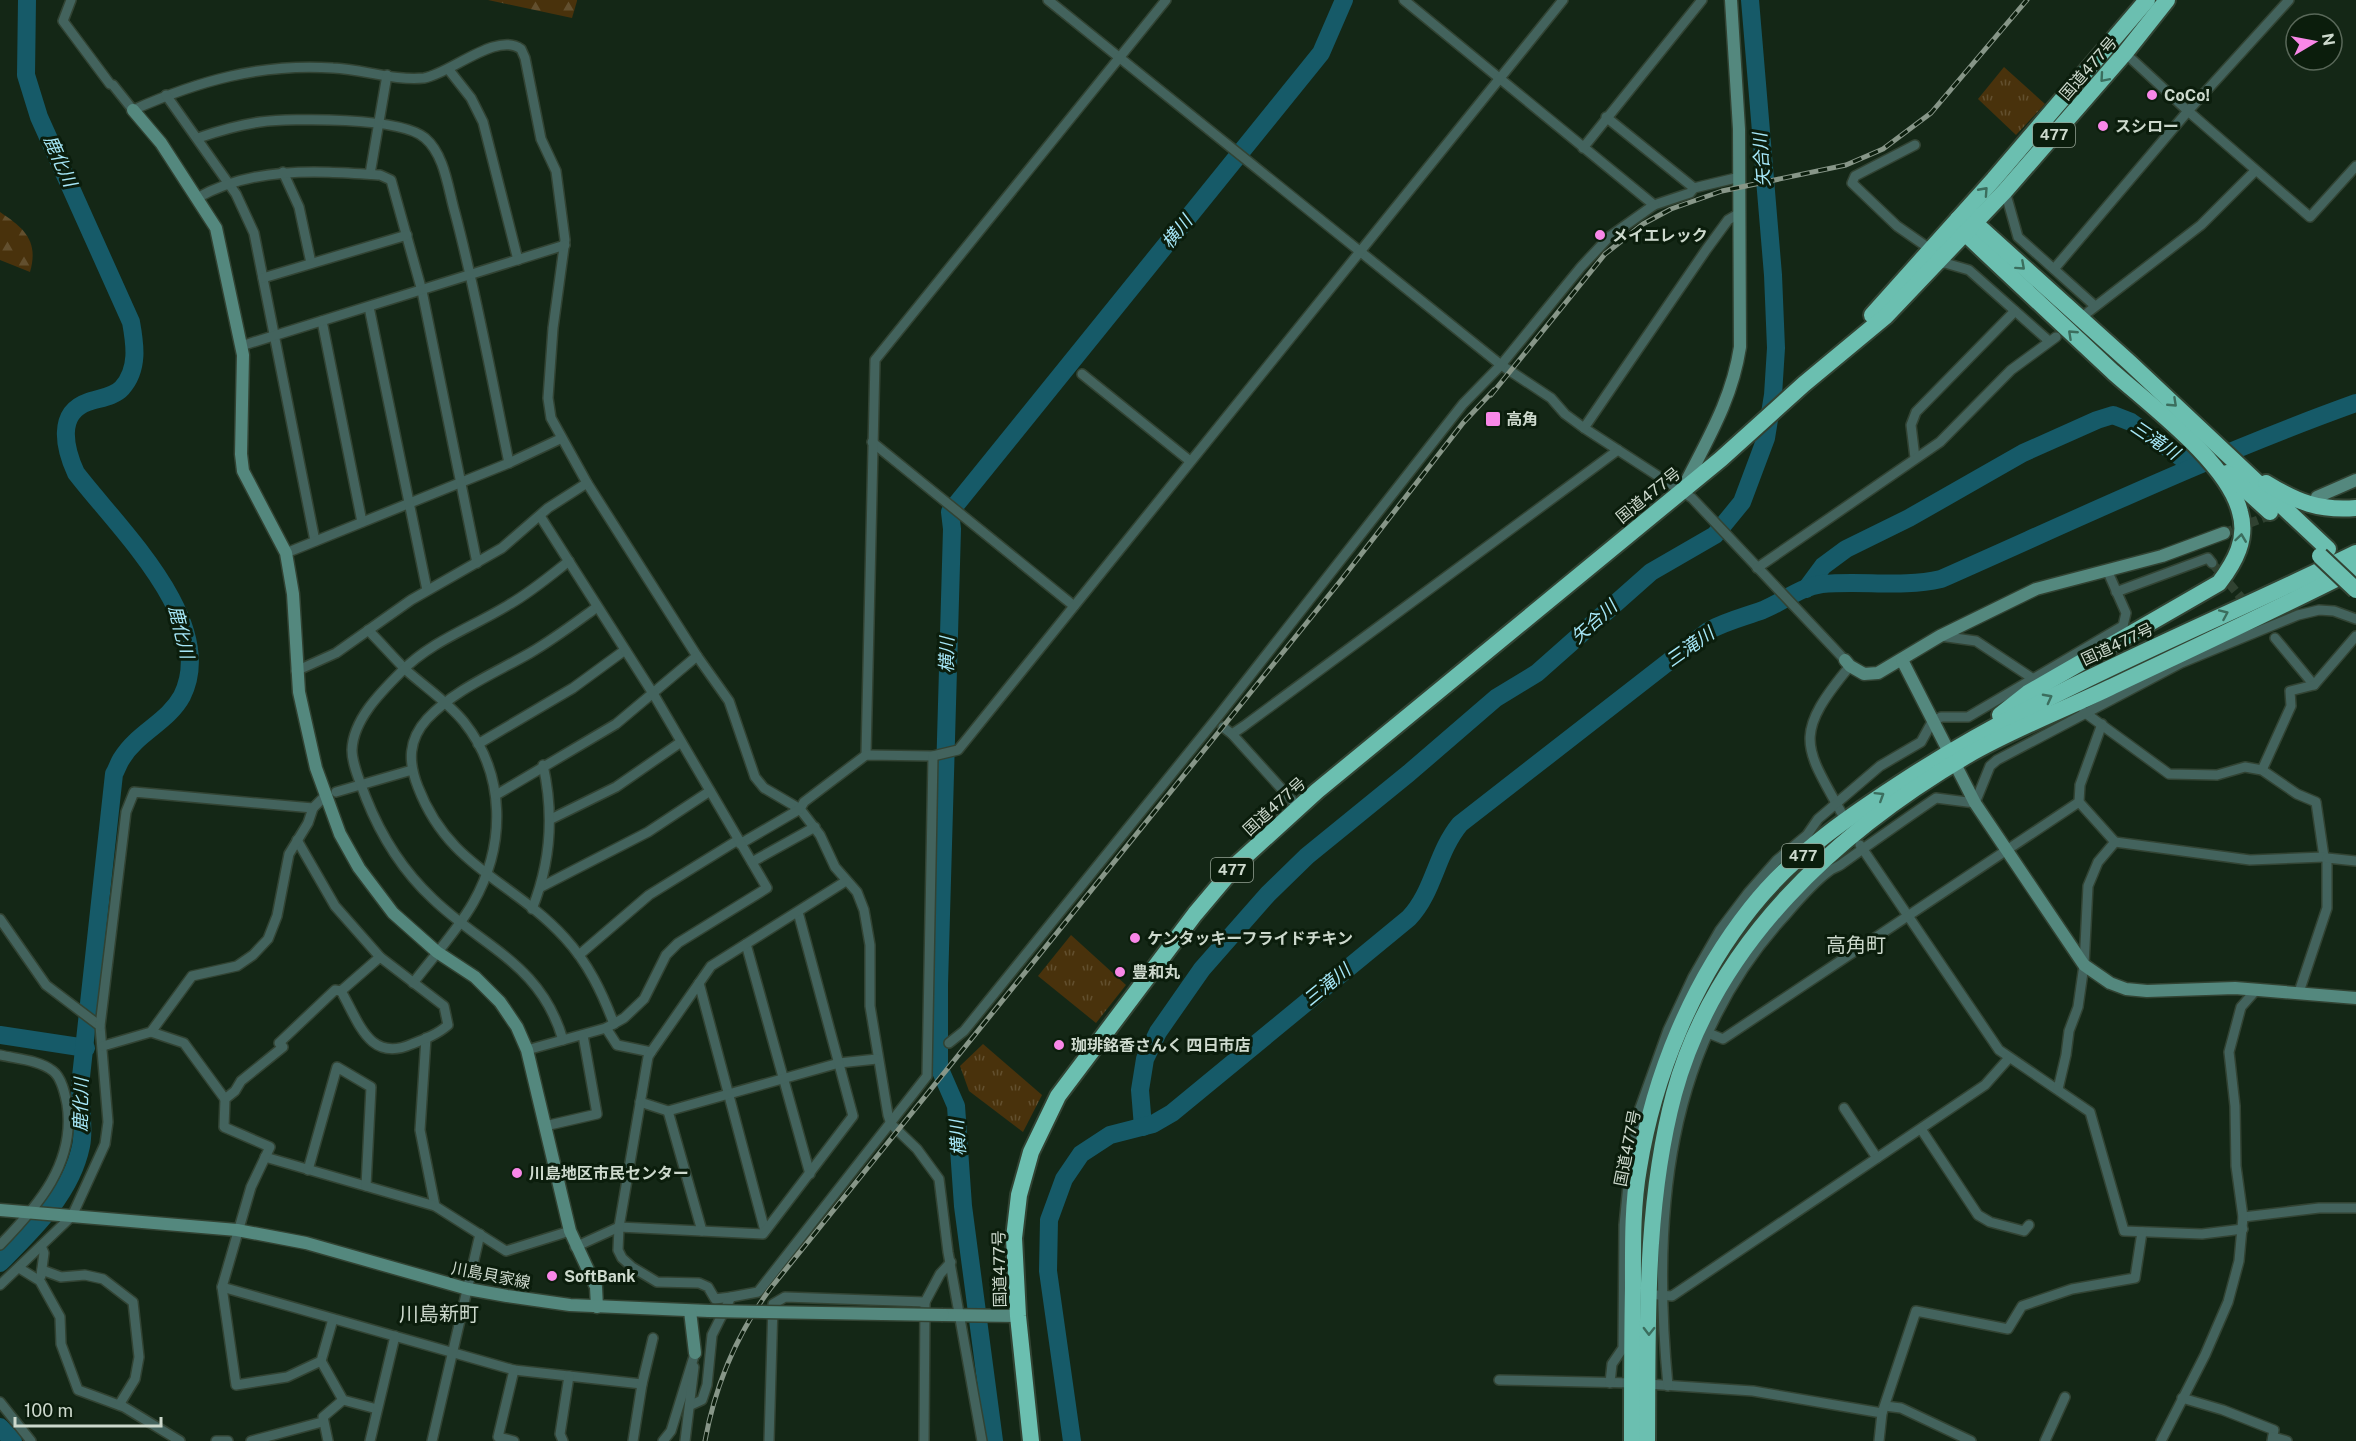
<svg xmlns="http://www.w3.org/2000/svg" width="2356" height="1441" font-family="'Public Sans','Noto Sans JP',sans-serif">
<defs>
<pattern id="grass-tufts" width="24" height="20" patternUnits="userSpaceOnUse" patternTransform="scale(1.5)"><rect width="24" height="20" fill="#49320c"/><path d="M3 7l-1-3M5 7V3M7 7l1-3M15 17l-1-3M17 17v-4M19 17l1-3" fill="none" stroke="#624f2e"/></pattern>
<pattern id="forest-firs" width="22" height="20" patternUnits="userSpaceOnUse" patternTransform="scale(1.5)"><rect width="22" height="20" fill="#49320c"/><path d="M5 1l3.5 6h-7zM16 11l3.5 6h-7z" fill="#624f2e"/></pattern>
</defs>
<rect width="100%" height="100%" fill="#142716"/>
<!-- grass -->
<g fill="url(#grass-tufts)">
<polygon points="2004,67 2045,104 2016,135 1978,99"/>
<polygon points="1071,935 1126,985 1096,1023 1038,976"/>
<polygon points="983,1044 1042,1095 1023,1132 969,1091 960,1066"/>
</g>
<!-- forest -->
<g fill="url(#forest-firs)">
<polygon points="488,0 577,0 577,1 572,18"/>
<path d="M0,212C24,228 39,241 30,272L0,260Z"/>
</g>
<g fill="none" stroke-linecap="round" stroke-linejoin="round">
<!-- river -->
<g stroke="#165a68" stroke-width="18">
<polyline points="1806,589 1823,566 1846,549 1909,518 2023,453 2097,420 2113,415 2131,422 2193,466"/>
<polyline points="0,1035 86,1048"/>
<polyline points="1143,1127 1140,1090 1145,1059 1158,1032 1202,969 1268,894 1307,856 1409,773 1496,698 1537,673 1651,572 1715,535 1742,502 1766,438 1773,395 1776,348 1773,275 1750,0"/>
<path d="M0,1263C33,1230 71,1194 81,1146C85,1127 80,1106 80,1086L114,774C117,769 119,762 122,758C137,733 168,722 182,696C219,622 117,527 76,473C65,449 56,413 88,402C99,398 114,397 122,388C139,369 135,344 131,322L39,117L26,75L27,0"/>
<polyline points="0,1427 13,1441"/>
<polyline points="994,1441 963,1206 956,1106 939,1067 939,985 952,529 950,512 1321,53 1344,0"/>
<path d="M1072,1441L1048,1271L1049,1220L1064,1179L1081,1154L1110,1135L1153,1124L1172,1113L1409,918C1434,892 1436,853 1460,824L1708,631C1726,621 1744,617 1763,610C1783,602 1800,587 1822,584C1862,580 1902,588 1941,579C2079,518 2214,454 2356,403"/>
</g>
<!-- street-tunnel -->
<g stroke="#304231" stroke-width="9" stroke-dasharray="9 4.5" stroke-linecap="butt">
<polyline points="2224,533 2276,513"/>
<polyline points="2212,563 2249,607"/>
</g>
<!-- street casing -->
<g stroke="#324333" stroke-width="12">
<g id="street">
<path d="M71,0L63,21L110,84L113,85L133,110C198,81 261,63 333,68C362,69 394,81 424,78C450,74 497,31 521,49L525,58L541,139L556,171L565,240L553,328L548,398L551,418L587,483L697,656L729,701L755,777L764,788L800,809L820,835L835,867L857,892L864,910L870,945V1006L888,1115L891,1124L917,1149L939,1179L948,1252L982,1441"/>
<polyline points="1048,0 1501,365 1551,398 1565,414 1584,428 1692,498 1845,660"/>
<polyline points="1404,0 1654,205 1690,193 1694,188 1740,177"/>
<polyline points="2125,53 2188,111 2310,217 2356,166"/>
<polyline points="449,70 471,98 483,122 518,260"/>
<polyline points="166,95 236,194 254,233 315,541"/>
<polyline points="1606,117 1694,188"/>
<path d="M198,138C218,131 238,125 260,122C293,118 401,117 425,138C445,155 448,189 455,213C477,296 492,380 509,463L286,553"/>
<polyline points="1915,145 1855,176 1852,183 1897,226 1930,249"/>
<polyline points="1583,148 1702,0"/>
<polyline points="283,172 299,207 311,263"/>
<polyline points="370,174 387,75"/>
<polyline points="2005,191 2018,237 2095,306"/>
<path d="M197,198C254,166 317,171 380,175L391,180L422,291L477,563"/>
<polyline points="1935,265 1945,263 1969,270 2049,341"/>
<polyline points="2054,269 2188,111 2289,0"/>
<polyline points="263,278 407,235"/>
<polyline points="369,307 427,590"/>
<polyline points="2087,313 2201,225 2255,171"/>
<polyline points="322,321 362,522"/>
<polyline points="241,346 565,245"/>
<polyline points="1082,374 1190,461"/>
<polyline points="1584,428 1706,250 1728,220 1740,213"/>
<polyline points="872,442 1074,606"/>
<polyline points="1915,458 1911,425 1916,412 2015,311"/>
<polyline points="509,463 560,439"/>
<polyline points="1757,568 1940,442 2011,370 2056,337"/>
<polyline points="2116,592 2208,558 2212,563"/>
<path d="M597,607C575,623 554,639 530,653C495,673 454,690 427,719C408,740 408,762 418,787C449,868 512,880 565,938C588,963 602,992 614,1024"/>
<path d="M368,630C381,643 393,657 406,670C425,687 448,702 464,722C506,775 506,845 473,903C457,931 433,957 413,983"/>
<polyline points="1940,636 1976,641 2032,678"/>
<polyline points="2275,638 2314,685"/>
<polyline points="296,671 336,653 411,600 502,548 548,508 587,483"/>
<polyline points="2084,712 2169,774 2217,775 2245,767 2262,770 2297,794 2316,802 2324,857 2327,858 2327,908 2299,992"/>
<polyline points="1223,727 1232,734 1244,726 1618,450"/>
<polyline points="1232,734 1299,808"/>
<polyline points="478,744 573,688 625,650"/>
<polyline points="866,755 875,360 1166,0"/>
<polyline points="2262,770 2291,706 2290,691 2314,685 2356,636"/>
<polyline points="336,792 412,770"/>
<polyline points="496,795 616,724 697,656"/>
<polyline points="551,819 616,787 681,742"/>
<path d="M1847,823C1806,747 1789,739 1850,666"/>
<polyline points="297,840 335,906 380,957"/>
<polyline points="2115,842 2250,860 2324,857"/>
<polyline points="740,844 800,809 804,802 866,755 933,756 958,750 1563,0"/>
<polyline points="1860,845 1999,1050 2090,1112 2124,1231 2202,1234 2243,1229"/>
<polyline points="2327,858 2356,861"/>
<polyline points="752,862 815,827"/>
<polyline points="541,887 648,832 710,791"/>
<path d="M532,909C551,862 554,814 543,765"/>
<polyline points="0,919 46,985 100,1026 108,1122 105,1144 72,1216 0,1285"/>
<polyline points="746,944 810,1174"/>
<polyline points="579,955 649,895 738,840"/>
<polyline points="699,983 765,1231"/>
<polyline points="100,1026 126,812 134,792 313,808"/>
<polyline points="606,1028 617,1045 651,1052"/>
<polyline points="151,1032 184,1043 225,1099"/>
<polyline points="1708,1033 1723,1039 2079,802"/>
<polyline points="426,1038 420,1130 435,1206"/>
<path d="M563,1040C541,964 484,948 433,899C403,871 381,836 366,798C361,784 352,765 352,750C353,719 382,691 402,671C431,641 475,626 510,604C531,592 550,576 569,561"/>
<polyline points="949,1043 964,1031 1216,719 1463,404 1501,365 1581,267 1609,237 1654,205"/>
<polyline points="103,1046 151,1032 192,976 237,966 253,955 268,939 277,916 289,854 308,823 313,808 325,796"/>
<polyline points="527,1050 606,1028 624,1018 644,999 666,955 678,943 767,888 654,695 540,516"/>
<path d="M0,1055C17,1059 39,1060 53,1071C62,1078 65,1094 67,1104C76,1163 38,1206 0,1245"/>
<polyline points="2058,1089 2066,1055 2069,1031 2078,1007 2084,965 2088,886 2098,862 2115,842 2079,802 2080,785 2102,724"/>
<polyline points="640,1102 668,1111 839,1063 877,1059"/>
<polyline points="1844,1108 1877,1158 1985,1085 2009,1058"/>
<polyline points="668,1111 702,1231"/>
<polyline points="545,1126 597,1114 583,1035"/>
<polyline points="1921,1129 1978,1215 1990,1222 2024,1231 2029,1225"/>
<polyline points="265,1157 435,1206 506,1251 570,1231"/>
<polyline points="308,1170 337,1067 371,1087 366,1186"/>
<polyline points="2243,1217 2319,1208 2356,1208"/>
<polyline points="575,1247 619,1227 763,1234 853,1116 798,912"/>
<polyline points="19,1268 40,1281 60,1317 61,1344 78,1390 124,1407 180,1441"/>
<polyline points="42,1270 61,1277 85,1275 103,1279 133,1302 139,1357 135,1379 119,1405"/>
<polyline points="41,1276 44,1253 41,1246"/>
<polyline points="222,1287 514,1370 642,1384"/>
<polyline points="1658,1295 1672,1296 1877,1158"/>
<polyline points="731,1297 715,1299 708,1287 699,1283 657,1282 632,1267 622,1258 618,1250 619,1227 648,1057 651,1052 711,966 846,881"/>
<polyline points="925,1302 940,1274 951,1262"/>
<path d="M333,1319L321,1361L287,1377L236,1385L222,1287L251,1187L270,1147L224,1127L225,1099L235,1091L241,1081L283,1047L279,1043L335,990L341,991L380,957L444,1006L448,1025C438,1034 425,1039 412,1044C369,1063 359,1022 341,991"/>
<polyline points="321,1361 343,1400 377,1409"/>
<polyline points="514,1370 498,1437 514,1441"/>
<polyline points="1499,1380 1632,1383 1753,1391 1882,1413"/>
<polyline points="1610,1383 1612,1364 1623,1348 1624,1225 1630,1165 1640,1108 1668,1030 1693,977 1720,930 1748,893 1777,860 1807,835 1818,819 1880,766 1921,742 1932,722 1941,717 1968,717 2123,626 2126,613 2107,570"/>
<path d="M1668,1386C1652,1219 1664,1048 1784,917C1797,902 1812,884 1828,872C1832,868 1839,867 1843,863C1874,841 1905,819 1936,798L1975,803L1990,766L1997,760L2181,663L2298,615L2319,610L2334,611L2356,619"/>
<polyline points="2182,1398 2223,1410 2274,1430 2272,1441"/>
<polyline points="0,1402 31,1441"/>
<polyline points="691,1405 702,1400 707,1385 712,1335 731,1297 758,1292 927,1076 933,756"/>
<polyline points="1885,1406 1901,1408 1971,1441"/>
<polyline points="2273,1437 2287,1441"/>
<polyline points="216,1441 228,1441"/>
<polyline points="251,1441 322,1422"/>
<polyline points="328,1441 323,1417 343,1400"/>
<polyline points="370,1441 395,1336"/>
<polyline points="432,1441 480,1234"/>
<polyline points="563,1441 560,1434 569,1376"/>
<polyline points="633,1441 642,1384 653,1338"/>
<polyline points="663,1441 671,1431 695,1353"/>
<polyline points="685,1441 694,1367"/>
<polyline points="769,1441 773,1304 785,1297 925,1302 924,1441"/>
<polyline points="1879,1441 1882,1413 1916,1311 2008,1329 2022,1306 2072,1289 2135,1278 2142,1232"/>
<polyline points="2045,1441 2065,1397"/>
<polyline points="2161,1441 2205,1355 2228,1302 2239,1261 2243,1217 2236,1166 2235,1106 2229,1052 2241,1007 2257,989"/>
</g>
</g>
<!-- secondary casing -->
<g stroke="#324333" stroke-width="15">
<g id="secondary">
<polyline points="133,110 161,143 216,228 243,355 241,454 243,471 286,553 293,594 299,692 316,768 340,834 359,868 393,913 437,952 475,977 500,1002 517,1027 527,1050 570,1231 596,1287 597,1307"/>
<path d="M1683,488C1707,440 1732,400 1740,347L1739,129L1731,0"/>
<polyline points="2317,497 2356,480"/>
<polyline points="1845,660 1850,666 1864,674 1878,673 1940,636 2036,589 2162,556 2224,533"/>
<polyline points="1902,660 1975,803 2084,965 2110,983 2126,989 2147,991 2235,988 2356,998"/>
<polyline points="0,1210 237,1230 306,1243 468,1289 507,1296 570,1305 709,1311"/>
<polyline points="690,1311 695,1353"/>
<polyline points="943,1315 1018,1316"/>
</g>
</g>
<!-- highway casing -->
<g stroke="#324333" stroke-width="20">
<g id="highway">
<path d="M1958,219L1966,234L1987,254C2029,293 2071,333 2113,372C2151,406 2228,463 2240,512C2248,539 2235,562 2219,583L2028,693L2000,715"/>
<polyline points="1967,222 1976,224 2130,363 2328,549"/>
<polyline points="1872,315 1994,179 2147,0"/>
<polyline points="2227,473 2270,512"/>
<path d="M2266,483C2297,502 2319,511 2356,508"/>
<polyline points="1031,1441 1018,1316 1014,1238 1019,1195 1031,1152 1058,1096 1195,914 1238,863 1317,791 1721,459 1804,384 1886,316 2005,191 2125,53 2167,0"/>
<path d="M1632,1441C1632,1390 1632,1339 1633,1288C1633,1249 1632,1207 1639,1168C1654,1075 1693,981 1751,908C1795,852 1854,813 1913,775C2053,686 2207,626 2356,553"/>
<path d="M1647,1441C1648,1325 1644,1207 1674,1094C1715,943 1837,832 1968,755C2013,729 2063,710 2109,688C2191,649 2275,610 2356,569"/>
</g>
</g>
<!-- street -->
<use href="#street" stroke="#43635d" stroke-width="9"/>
<!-- secondary -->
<use href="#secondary" stroke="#54887e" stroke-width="12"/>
<!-- highway -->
<use href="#highway" stroke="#6bbfb0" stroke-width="16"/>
<!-- rail casing -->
<g stroke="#879688" stroke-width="5">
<g id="rail">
<polyline points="1491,395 1605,254 1643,224 1671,209 1722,191 1846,165 1883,149 1931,113 2027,0"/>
<path d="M705,1441C715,1386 737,1334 770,1289L1342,579L1463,423L1494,390"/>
</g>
</g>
<!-- rail -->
<use href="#rail" stroke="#0b1d0c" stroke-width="3" stroke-dasharray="9" stroke-linecap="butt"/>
<!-- secondary-bridge casing -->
<g stroke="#324333" stroke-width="15" stroke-linecap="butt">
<polyline id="secondary-bridge" points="709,1311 943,1315"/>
</g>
<!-- highway-bridge casing -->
<g stroke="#324333" stroke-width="20" stroke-linecap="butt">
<polyline id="highway-bridge" points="2320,556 2356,590"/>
</g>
<!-- secondary-bridge -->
<use href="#secondary-bridge" stroke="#54887e" stroke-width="12"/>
<!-- highway-bridge -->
<use href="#highway-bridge" stroke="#6bbfb0" stroke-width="16"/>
</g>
<!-- one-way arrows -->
<defs><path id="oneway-chevron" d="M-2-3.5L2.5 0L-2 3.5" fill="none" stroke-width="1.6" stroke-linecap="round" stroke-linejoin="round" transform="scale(1.5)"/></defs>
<g stroke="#3b6e5e">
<use href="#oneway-chevron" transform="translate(2104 78) rotate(131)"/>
<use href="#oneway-chevron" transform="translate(1984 191) rotate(-48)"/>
<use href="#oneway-chevron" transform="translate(2021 266) rotate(42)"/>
<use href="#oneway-chevron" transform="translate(2072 334) rotate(-137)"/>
<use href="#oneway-chevron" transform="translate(2173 403) rotate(43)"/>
<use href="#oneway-chevron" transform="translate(2241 538) rotate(-82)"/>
<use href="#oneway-chevron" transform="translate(2224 614) rotate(-24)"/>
<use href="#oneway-chevron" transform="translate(2048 698) rotate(-28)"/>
<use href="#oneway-chevron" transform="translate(1880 796) rotate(-32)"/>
<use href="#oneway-chevron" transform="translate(1649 1331) rotate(91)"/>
</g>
<!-- markers -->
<g fill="#f987e8" stroke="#0b1d0c" stroke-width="2">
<circle cx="2152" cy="95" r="6"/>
<circle cx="2103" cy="126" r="6"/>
<circle cx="1600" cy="235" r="6"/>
<rect x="1485" y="411" width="16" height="16" rx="3"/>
<circle cx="1135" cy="938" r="6"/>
<circle cx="1120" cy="972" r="6"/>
<circle cx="1059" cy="1045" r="6"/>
<circle cx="517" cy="1173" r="6"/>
<circle cx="552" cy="1276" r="6"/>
</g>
<g text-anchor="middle" stroke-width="6" stroke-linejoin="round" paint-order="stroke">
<!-- shield labels -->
<g fill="#0b1d0c" stroke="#93a193" stroke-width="1.5">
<rect x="2033" y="123" width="42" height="24" rx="4.5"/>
<rect x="1782" y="844" width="42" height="24" rx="4.5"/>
<rect x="1211" y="858" width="42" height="24" rx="4.5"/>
</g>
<g font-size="15" font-weight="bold" fill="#cdd9cd">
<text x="2054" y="140">477</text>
<text x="1803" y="861">477</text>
<text x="1232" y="875">477</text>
</g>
<!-- street labels -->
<g font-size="16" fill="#cdd9cd" stroke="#0b1d0c">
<text transform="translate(2088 68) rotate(-49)" y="6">国道477号</text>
<text transform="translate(1648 495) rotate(-39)" y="6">国道477号</text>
<text transform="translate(2117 644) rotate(-25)" y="6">国道477号</text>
<text transform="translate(1274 806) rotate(-42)" y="6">国道477号</text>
<text transform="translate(1627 1148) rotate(-79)" y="6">国道477号</text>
<text transform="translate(999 1269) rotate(-91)" y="6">国道477号</text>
<text transform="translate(491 1275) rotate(11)" y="6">川島貝家線</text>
</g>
<!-- poi labels -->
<g font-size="16" font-weight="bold" fill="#cdd9cd" stroke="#0b1d0c" text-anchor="start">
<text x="2164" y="101">CoCo!</text>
<text x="2115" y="132">スシロー</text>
<text x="1612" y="241">メイエレック</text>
<text x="1506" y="425">高角</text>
<text x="1147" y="944">ケンタッキーフライドチキン</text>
<text x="1132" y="978">豊和丸</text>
<text x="1071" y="1051">珈琲銘香さんく 四日市店</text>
<text x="529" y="1179">川島地区市民センター</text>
<text x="564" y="1282">SoftBank</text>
</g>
<!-- water labels -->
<g font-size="18" font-style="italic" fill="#a7e8f9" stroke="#0b1d0c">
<text transform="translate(1762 160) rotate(-94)" y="6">矢合川</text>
<text transform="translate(60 161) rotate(66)" y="6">鹿化川</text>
<text transform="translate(1177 232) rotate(-51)" y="6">横川</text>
<text transform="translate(2155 440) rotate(34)" y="6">三滝川</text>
<text transform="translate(1594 622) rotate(-42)" y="6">矢合川</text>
<text transform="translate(181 632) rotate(76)" y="6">鹿化川</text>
<text transform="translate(1690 647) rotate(-35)" y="6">三滝川</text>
<text transform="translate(947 655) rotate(-89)" y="6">横川</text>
<text transform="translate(1327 985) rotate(-39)" y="6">三滝川</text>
<text transform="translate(81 1105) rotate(-89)" y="6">鹿化川</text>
<text transform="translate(958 1138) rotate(-94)" y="6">横川</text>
</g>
<!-- quarter labels -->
<g font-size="20" fill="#cdd9cd" stroke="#0b1d0c">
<text x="1856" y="952">高角町</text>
<text x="439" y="1321">川島新町</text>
</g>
</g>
<!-- north arrow -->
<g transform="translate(2314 42) rotate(80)"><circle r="28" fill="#0b1d0c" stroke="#596859" stroke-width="1.5"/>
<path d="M0-4.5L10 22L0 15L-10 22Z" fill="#f987e8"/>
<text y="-9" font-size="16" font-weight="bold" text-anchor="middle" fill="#cdd9cd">N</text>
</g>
<!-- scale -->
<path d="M15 1417v9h146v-9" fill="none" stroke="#cdd9cd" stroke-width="3"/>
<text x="24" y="1417" font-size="18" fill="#cdd9cd" stroke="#0b1d0c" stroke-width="4.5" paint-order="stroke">100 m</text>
</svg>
